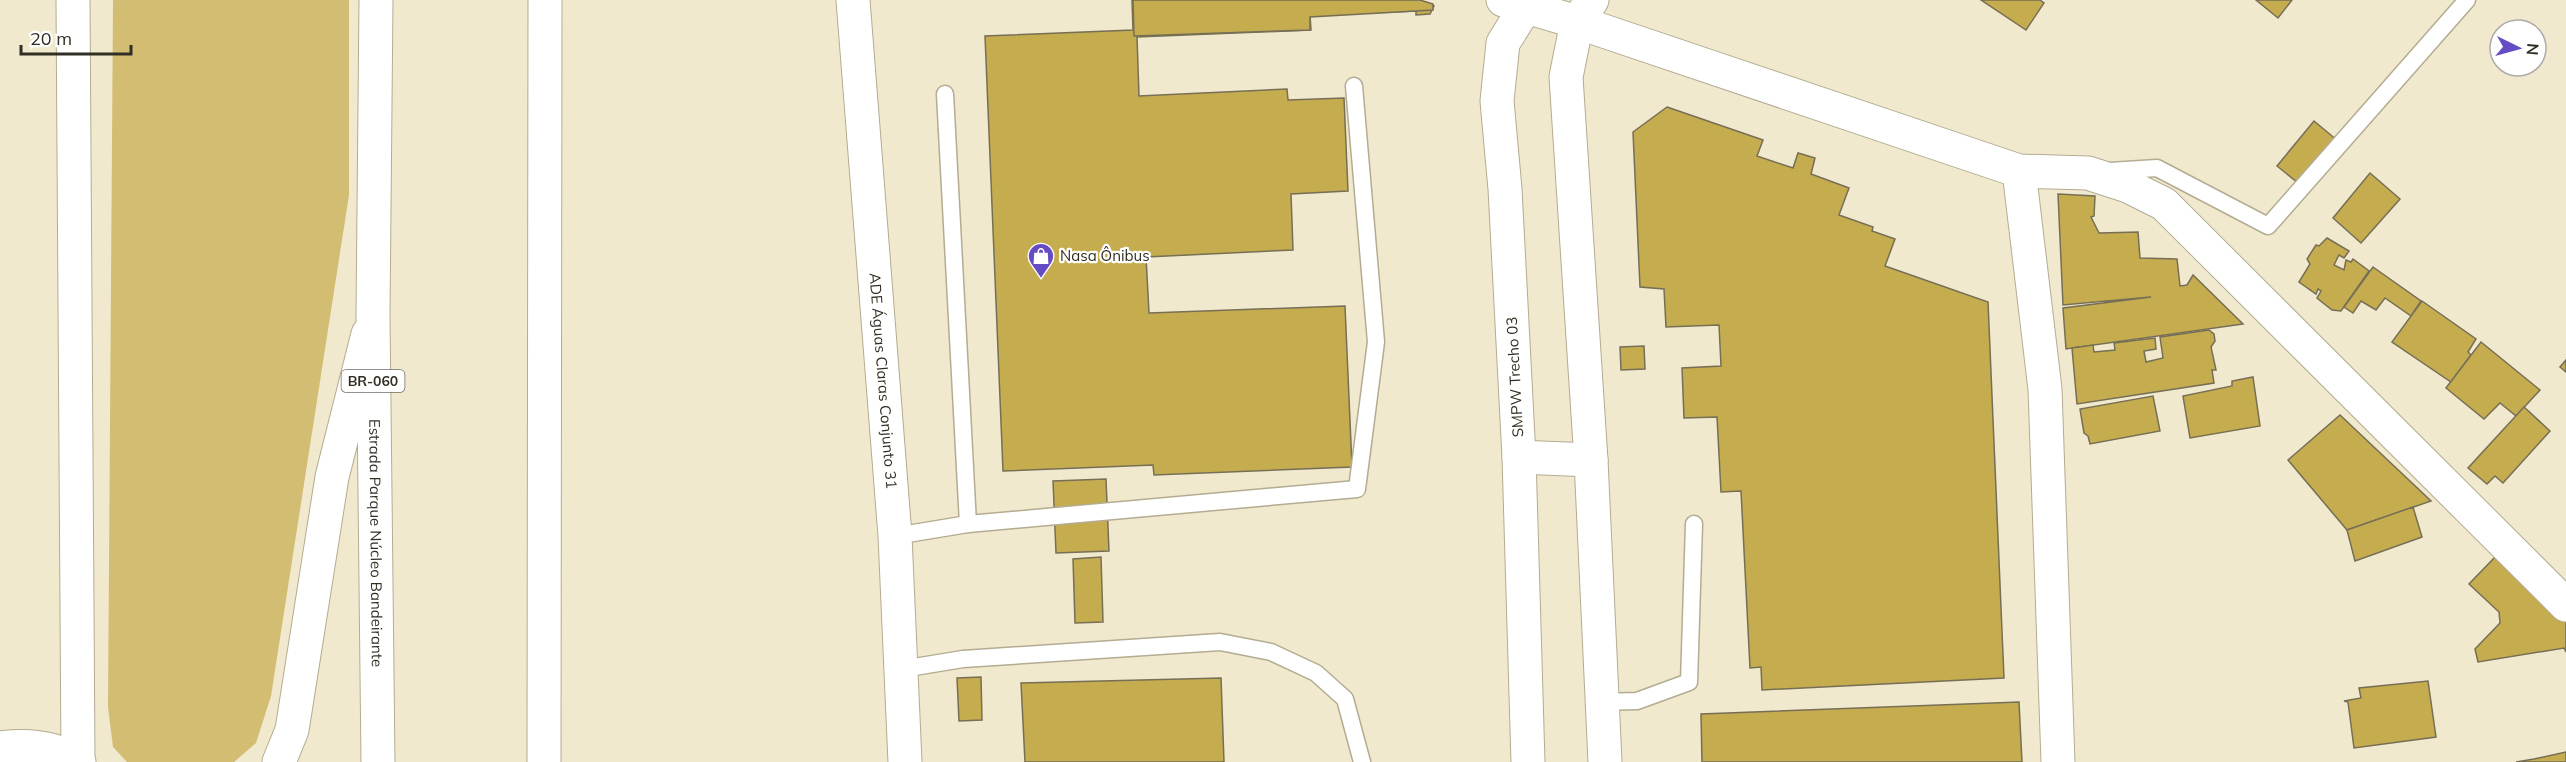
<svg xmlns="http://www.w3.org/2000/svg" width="2566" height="762" font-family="Mulish,sans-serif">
<rect width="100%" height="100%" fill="#f1e9cd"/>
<!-- green -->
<polygon fill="#d2bd72" points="113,0 349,0 349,195 271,696 256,743 234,762 127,762 113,747 108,707"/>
<!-- building -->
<g fill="#c5ac4f" stroke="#766f56" stroke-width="1.5">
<polygon points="1132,0 1417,0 1434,6 1430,14 1416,15 1416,11 1310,15 1311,30 1137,37 1139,96 1287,89 1288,100 1344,98 1348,191 1291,194 1293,250 1146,257 1149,313 1345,306 1352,467 1154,475 1153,465 1003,471 985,36 1133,30"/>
<polygon points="1133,0 1420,0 1433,4 1433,10 1310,17 1310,30 1134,36"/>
<polygon points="1981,0 2040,0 2044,3 2026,30"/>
<polygon points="2256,0 2292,0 2278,18"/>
<polygon points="1667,107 1763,140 1757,156 1793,168 1798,153 1815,158 1811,174 1849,188 1839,215 1873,227 1872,231 1895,239 1885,266 1988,302 2004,678 1762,690 1761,667 1750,668 1741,491 1721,492 1717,417 1684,418 1682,368 1721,366 1719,325 1666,327 1664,289 1640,287 1633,132"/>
<polygon points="2314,121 2344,146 2308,191 2277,166"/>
<polygon points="2370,173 2400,199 2361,243 2333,218"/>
<polygon points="2058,194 2095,196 2094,216 2091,217 2099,233 2138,232 2140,258 2177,259 2180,286 2187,285 2193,275 2243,324 2066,349 2063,308 2151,297 2063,305"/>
<polygon points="2327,238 2349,251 2344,258 2339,255 2334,265 2344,270 2346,260 2351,262 2353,259 2369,271 2341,311 2332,310 2317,298 2321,291 2318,289 2316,294 2299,282 2310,264 2307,259 2316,245 2319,246"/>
<polygon points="2373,267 2421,301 2411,316 2385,298 2376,310 2361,301 2353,313 2344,307"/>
<polygon points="2422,301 2476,339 2468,352 2471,355 2451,382 2392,342"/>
<polygon points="2209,330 2214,334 2215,341 2211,347 2216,370 2212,370 2214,383 2077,404 2072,348 2093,345 2094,352 2115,350 2114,343 2155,338 2156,349 2144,351 2146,362 2163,358 2160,337"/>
<polygon points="2481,342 2540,390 2516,416 2500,403 2484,419 2446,388"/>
<polygon points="1644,346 1645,369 1621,370 1620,347"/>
<polygon points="2566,360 2566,372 2560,367"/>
<polygon points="2253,377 2260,426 2190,438 2183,396 2232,386 2232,381"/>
<polygon points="2153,396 2160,431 2090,444 2088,436 2084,433 2080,409"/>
<polygon points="2524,407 2550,431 2503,483 2495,476 2487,484 2468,468"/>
<polygon points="2340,415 2431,501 2347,530 2288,460"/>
<polygon points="1106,479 1109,551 1056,553 1053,481"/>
<polygon points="2413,507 2422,537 2355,561 2347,530"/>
<polygon points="1101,557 1103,622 1075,623 1073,559"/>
<polygon points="2495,557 2566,622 2566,652 2564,648 2478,662 2475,649 2500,623 2499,612 2469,584"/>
<polygon points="981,677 982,720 959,721 957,678"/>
<polygon points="1221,678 1224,762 1025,762 1021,683"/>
<polygon points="2428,681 2436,737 2354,748 2348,702 2344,701 2361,698 2359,688"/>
<polygon points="2019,702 2022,762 1702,762 1701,714"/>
<polygon points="2566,752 2566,762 2516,762 2534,759"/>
</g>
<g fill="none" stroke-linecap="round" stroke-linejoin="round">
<!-- lane casing -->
<g stroke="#b3ac92" stroke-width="19">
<g id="lane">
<polyline points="945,94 968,524"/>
<polyline points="2110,171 2157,168 2268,226 2467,0"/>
<polyline points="895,536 968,524 1357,489 1376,342 1354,86"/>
<polyline points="902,669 963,659 1220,642 1271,652 1316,673 1345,699 1362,762"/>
<polyline points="1601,702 1637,701 1689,682 1694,524"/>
</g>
</g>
<!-- street casing -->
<g stroke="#b3ac92" stroke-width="35">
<g id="street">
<polyline points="1503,0 1577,22 2019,171 2088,173 2128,186 2164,204 2566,605"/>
<polyline points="2019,171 2045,389 2058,762"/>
</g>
</g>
<!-- secondary casing -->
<g stroke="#b3ac92" stroke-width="35">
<g id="secondary">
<polyline points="73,0 78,760"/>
<path id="s1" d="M853,0L895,536L905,762"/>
<polyline points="1592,0 1577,22 1566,77 1591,460 1605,762"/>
<polyline points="1519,457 1591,460"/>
<path d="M0,748C28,744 55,747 79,762"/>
<polyline points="279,762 292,730 332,477 368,334"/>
<polyline points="1528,762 1519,457 1505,189 1497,101 1503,43 1530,0"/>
</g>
</g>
<!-- highway casing -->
<g stroke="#b3ac92" stroke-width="35">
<g id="highway">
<path id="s2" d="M376,0L373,315L378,762"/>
<polyline points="544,762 545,0"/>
</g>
</g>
<!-- lane -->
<use href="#lane" stroke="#fff" stroke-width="16"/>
<!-- street -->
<use href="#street" stroke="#fff" stroke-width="33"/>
<!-- secondary -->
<use href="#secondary" stroke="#fff" stroke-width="33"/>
<!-- highway -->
<use href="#highway" stroke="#fff" stroke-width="33"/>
</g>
<!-- icons -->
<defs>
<g id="shop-pin" transform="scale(1.35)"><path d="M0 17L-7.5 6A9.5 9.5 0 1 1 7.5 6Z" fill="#654bc4" stroke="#fff"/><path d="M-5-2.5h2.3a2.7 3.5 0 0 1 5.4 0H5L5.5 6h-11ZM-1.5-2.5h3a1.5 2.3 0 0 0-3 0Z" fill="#fff"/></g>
</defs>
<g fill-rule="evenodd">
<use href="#shop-pin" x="1041" y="256"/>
</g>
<g text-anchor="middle" stroke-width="4.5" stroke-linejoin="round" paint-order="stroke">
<!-- shield labels -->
<rect fill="#fff" stroke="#6f6d65" stroke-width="1.5" x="341.5" y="370" width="63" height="22" rx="4.5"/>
<g font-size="14" font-weight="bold" fill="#312e23">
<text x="373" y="386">BR-060</text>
</g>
<!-- poi labels -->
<g font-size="15" fill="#312e23" stroke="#fff" text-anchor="start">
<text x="1060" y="261">Nasa Ônibus</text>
</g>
<!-- street labels -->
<g font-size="15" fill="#312e23" stroke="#fff">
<text transform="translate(1515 377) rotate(-93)" y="5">SMPW Trecho 03</text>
<text dy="5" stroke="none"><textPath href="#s1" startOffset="382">ADE Águas Claras Conjunto 31</textPath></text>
<text dy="5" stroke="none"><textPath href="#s2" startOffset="543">Estrada Parque Núcleo Bandeirante</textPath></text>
</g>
</g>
<!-- north arrow -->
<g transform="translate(2518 48) rotate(95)"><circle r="28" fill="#ffffff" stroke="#adaba7" stroke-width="1.5"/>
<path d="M0-4.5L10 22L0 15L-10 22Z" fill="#654bc4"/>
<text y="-9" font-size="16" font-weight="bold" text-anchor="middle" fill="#312e23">N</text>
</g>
<!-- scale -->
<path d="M21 45v9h110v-9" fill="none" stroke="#312e23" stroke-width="3"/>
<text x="30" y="45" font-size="18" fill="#312e23" stroke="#ffffff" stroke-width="4.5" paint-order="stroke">20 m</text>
</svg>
